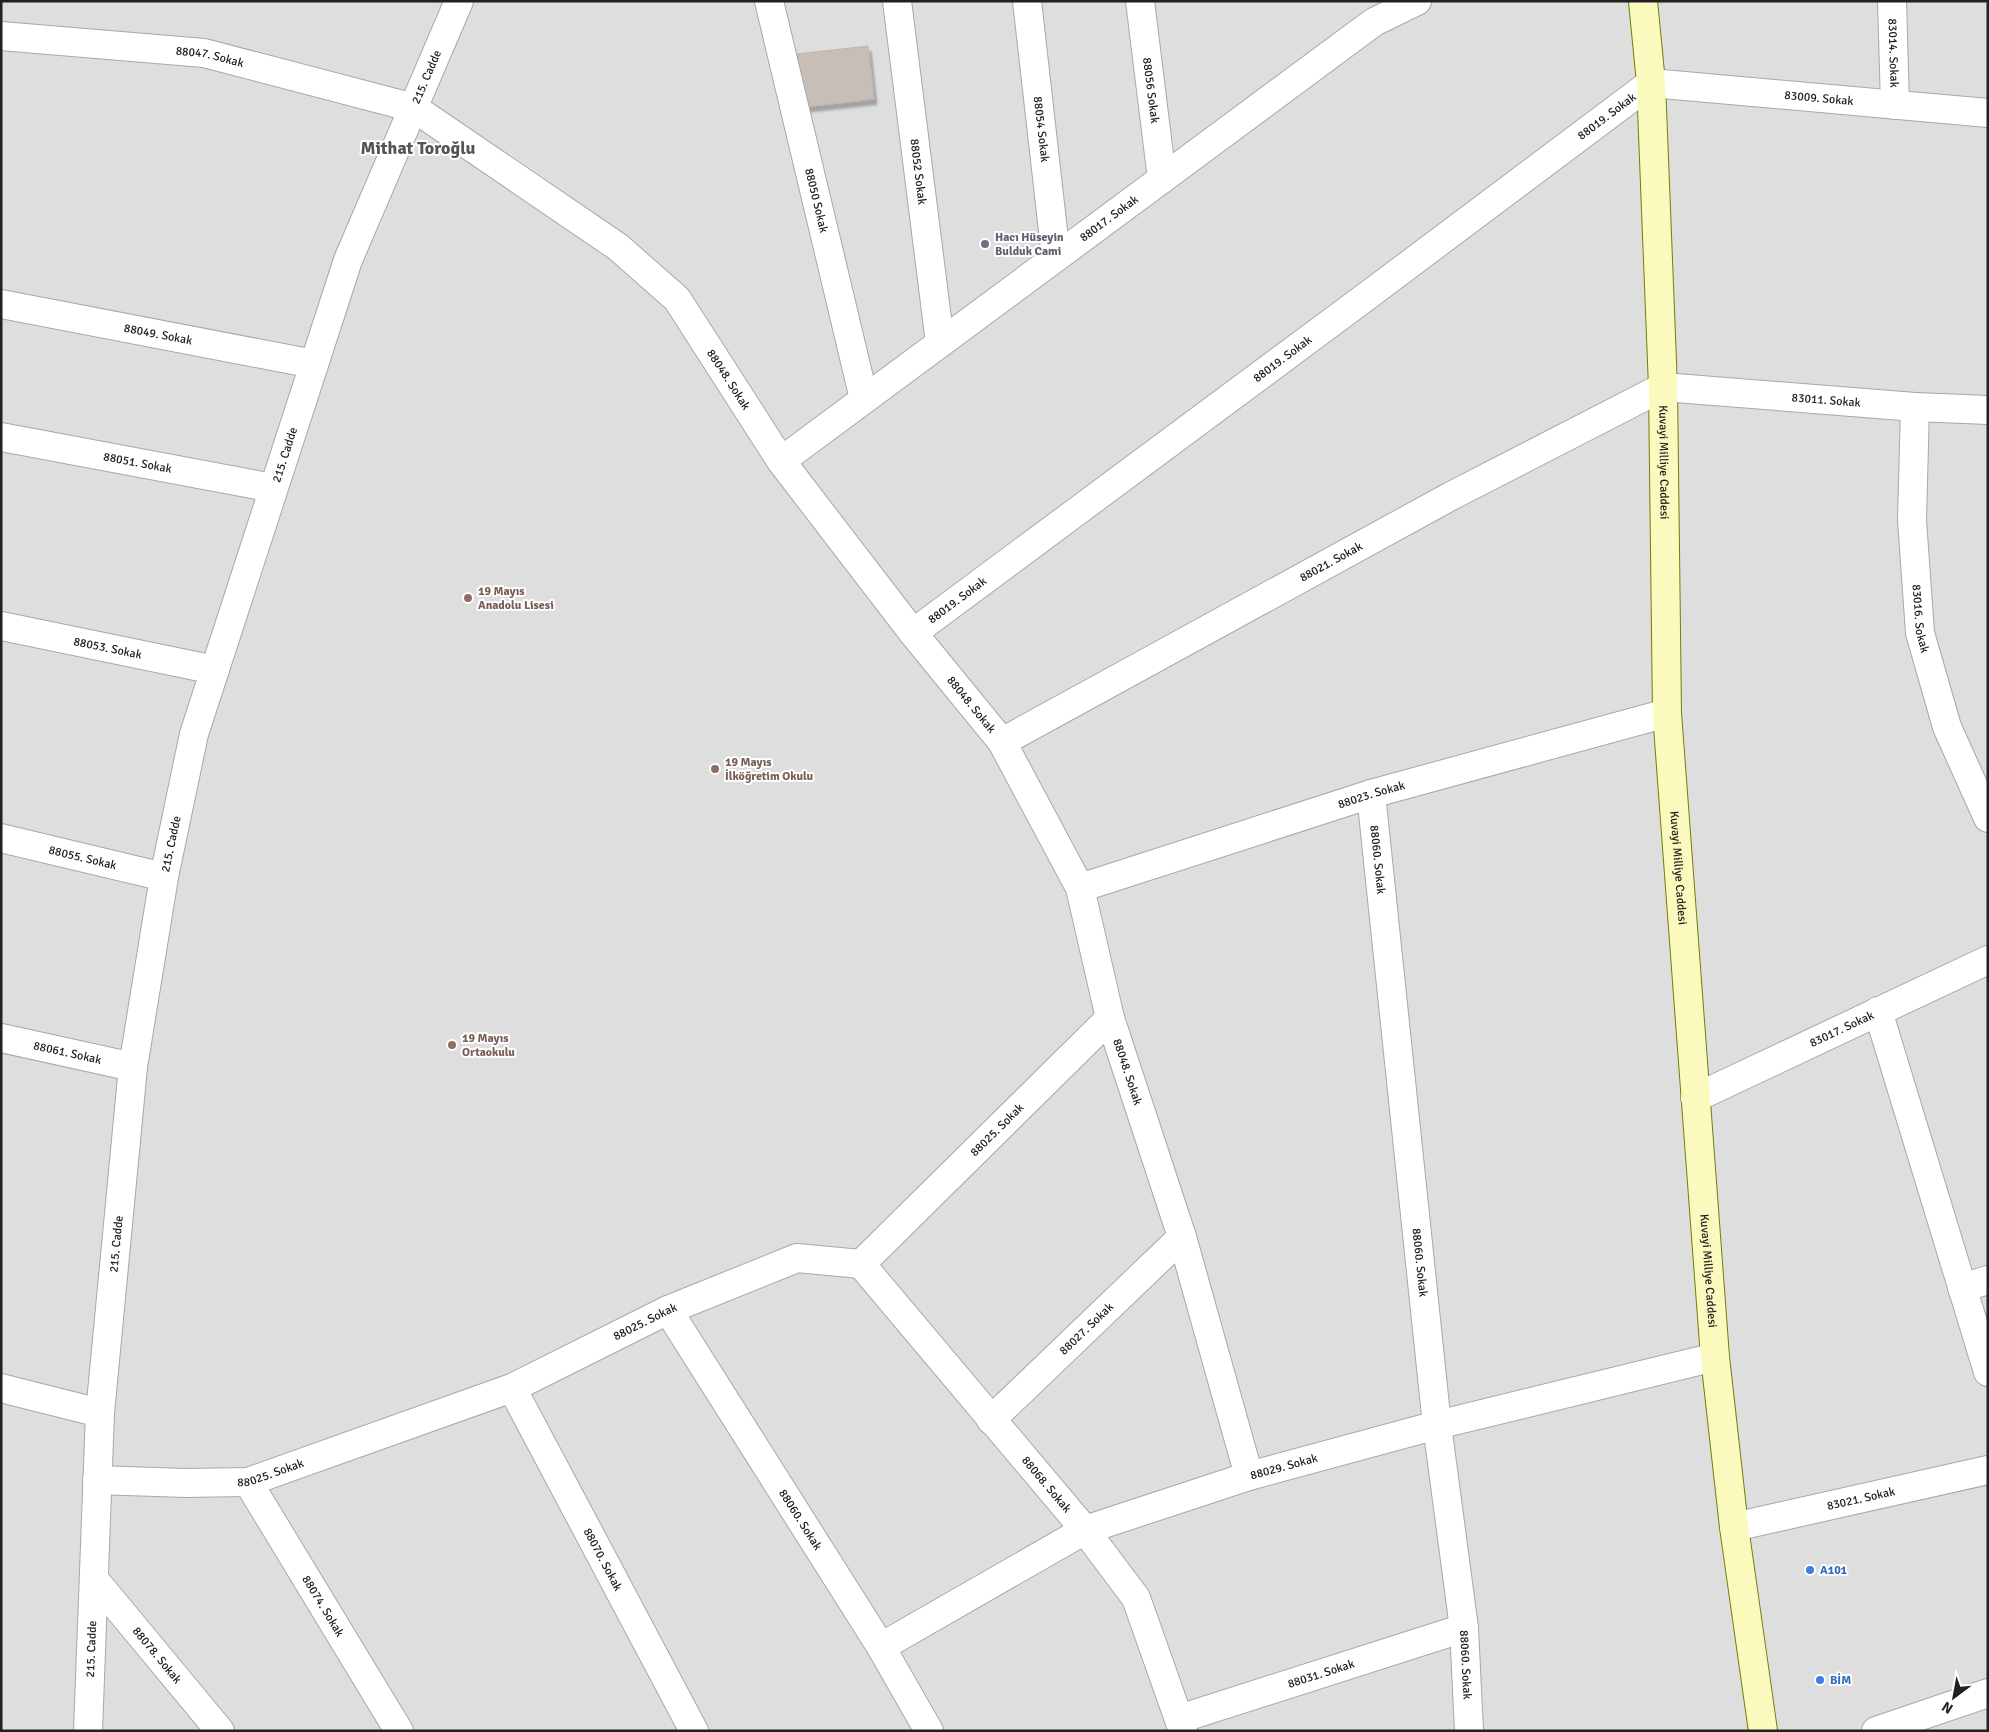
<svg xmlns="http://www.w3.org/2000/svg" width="1989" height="1732" font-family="Signika,sans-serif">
<defs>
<filter id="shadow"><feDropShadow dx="3" dy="5.5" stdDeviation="1" flood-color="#0004"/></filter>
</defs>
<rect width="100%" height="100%" fill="#f2eee8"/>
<!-- residential -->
<rect fill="#dfdede" x="1" y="1" width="1987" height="1730"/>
<!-- building -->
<polygon fill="#c7beb7" stroke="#c4b4aa" filter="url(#shadow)" points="868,46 874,99 803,107 797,54"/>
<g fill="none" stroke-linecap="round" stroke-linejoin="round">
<!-- street casing -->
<g stroke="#a8a8a8" stroke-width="30">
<g id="street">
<path id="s1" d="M769,1L864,399"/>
<path id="s2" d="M897,1L940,343"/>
<path id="s3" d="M1027,1L1056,257"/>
<path id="s4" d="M1140,1L1162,179"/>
<path id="s5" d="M1892,1L1895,105"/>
<path id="s6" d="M1,36L204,53L414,108L618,247L677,299L781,461L913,633L1002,742L1080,888L1110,1018L1182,1237L1249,1476"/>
<path id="s7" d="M1,304L314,364"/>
<path id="s8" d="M1915,407L1912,520L1920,633L1947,727L1988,818"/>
<path id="s9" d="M1,437L273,488"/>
<path id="s10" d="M781,461L1374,22L1417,1"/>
<path id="s11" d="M1,626L215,670"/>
<path id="s12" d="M913,633L1367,296L1651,83L1988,113"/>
<path id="s13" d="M1002,742L1451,496L1663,387L1915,407L1988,410"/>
<path id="s14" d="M1371,794L1437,1425L1464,1628L1469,1731"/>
<path id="s15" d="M1,838L164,877"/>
<path id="s16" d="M1080,888L1371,794L1667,713"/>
<polyline points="1878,1011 1988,1372"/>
<path id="s17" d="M1,1038L133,1067"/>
<path id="s18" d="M1695,1098L1988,960"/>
<path id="s19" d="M861,1264L1085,1530L1136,1598L1183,1731"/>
<polyline points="1962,1288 1988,1280"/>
<path id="s20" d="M668,1310L881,1647L929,1731"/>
<polyline points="1,1388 100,1413"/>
<path id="s21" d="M512,1388L694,1731"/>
<path id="s22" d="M991,1420L1182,1237"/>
<path id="s23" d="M97,1480L185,1483L248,1482L512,1388L668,1310L797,1258L861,1264L1110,1018"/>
<path id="s24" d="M248,1482L399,1731"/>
<path id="s25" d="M1734,1527L1988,1470"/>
<path id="s26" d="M94,1579L220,1731"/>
<path id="s27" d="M881,1647L1085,1530L1249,1476L1437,1425L1715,1357"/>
<path id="s28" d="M1179,1719L1464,1628"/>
<path id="s29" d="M88,1731L100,1413L133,1067L164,877L194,734L348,260L459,1"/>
<polyline points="1876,1731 1988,1693"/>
</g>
</g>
<!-- secondary casing -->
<g stroke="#757d04" stroke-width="30">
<g id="secondary">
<path id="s30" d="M1643,1L1651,83L1663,387L1667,713L1715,1357L1734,1527L1763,1731"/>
</g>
</g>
<!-- street -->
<use href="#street" stroke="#fff" stroke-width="28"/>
<!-- secondary -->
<use href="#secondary" stroke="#fafabe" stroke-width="28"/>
</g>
<!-- markers -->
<circle fill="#6b7280" stroke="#fff" stroke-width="2" cx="985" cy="244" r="5"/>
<g fill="#8d6e63" stroke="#fff" stroke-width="2">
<circle cx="468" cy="598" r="5"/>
<circle cx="715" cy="769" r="5"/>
<circle cx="452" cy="1045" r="5"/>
</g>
<g fill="#3f7fe0" stroke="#fff" stroke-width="2">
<circle cx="1810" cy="1570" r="5"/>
<circle cx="1820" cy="1680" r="5"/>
</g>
<g text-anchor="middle" stroke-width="4" stroke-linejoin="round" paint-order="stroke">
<!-- street labels -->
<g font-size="12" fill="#212121" stroke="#fff">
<text dy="4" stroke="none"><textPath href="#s5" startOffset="52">83014. Sokak</textPath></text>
<text dy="4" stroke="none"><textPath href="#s6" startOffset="210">88047. Sokak</textPath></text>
<text dy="4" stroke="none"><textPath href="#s29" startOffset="1702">215. Cadde</textPath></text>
<text dy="4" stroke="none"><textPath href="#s4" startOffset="90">88056 Sokak</textPath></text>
<text dy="4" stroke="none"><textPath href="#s12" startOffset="1089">83009. Sokak</textPath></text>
<text dy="4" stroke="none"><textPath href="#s12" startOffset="865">88019. Sokak</textPath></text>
<text dy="4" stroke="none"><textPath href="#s3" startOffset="129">88054 Sokak</textPath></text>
<text dy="4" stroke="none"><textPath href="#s2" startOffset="172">88052 Sokak</textPath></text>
<text dy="4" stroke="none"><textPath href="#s1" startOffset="205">88050 Sokak</textPath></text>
<text dy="4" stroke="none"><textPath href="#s10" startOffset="408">88017. Sokak</textPath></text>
<text dy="4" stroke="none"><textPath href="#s7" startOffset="160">88049. Sokak</textPath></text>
<text dy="4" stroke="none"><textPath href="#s12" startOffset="460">88019. Sokak</textPath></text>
<text dy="4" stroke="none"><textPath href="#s6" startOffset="842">88048. Sokak</textPath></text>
<text dy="4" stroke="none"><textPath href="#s13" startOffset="914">83011. Sokak</textPath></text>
<text dy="4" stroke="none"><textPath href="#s29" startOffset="1298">215. Cadde</textPath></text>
<text dy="4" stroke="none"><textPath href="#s9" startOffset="139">88051. Sokak</textPath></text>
<text dy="4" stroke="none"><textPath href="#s30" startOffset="462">Kuvayi Milliye Caddesi</textPath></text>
<text dy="4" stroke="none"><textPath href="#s13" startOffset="375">88021. Sokak</textPath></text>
<text dy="4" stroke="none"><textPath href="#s12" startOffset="55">88019. Sokak</textPath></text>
<text dy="4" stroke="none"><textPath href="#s8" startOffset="212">83016. Sokak</textPath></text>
<text dy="4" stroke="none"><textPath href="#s11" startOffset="109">88053. Sokak</textPath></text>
<text dy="4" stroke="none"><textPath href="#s6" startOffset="1248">88048. Sokak</textPath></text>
<text dy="4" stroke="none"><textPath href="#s16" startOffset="306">88023. Sokak</textPath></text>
<text dy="4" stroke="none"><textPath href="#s29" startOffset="892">215. Cadde</textPath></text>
<text dy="4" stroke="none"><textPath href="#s15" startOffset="84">88055. Sokak</textPath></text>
<text dy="4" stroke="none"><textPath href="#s14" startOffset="66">88060. Sokak</textPath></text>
<text dy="4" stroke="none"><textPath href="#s30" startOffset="868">Kuvayi Milliye Caddesi</textPath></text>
<text dy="4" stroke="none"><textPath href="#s18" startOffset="162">83017. Sokak</textPath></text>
<text dy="4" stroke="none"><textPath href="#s17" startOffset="68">88061. Sokak</textPath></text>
<text dy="4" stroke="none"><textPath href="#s6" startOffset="1652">88048. Sokak</textPath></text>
<text dy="4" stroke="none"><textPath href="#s23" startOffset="1000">88025. Sokak</textPath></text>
<text dy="4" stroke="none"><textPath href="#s29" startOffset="488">215. Cadde</textPath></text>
<text dy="4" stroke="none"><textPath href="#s14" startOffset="471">88060. Sokak</textPath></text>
<text dy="4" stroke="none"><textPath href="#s30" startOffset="1272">Kuvayi Milliye Caddesi</textPath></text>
<text dy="4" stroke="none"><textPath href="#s23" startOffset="580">88025. Sokak</textPath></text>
<text dy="4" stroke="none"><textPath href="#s22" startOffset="132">88027. Sokak</textPath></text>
<text dy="4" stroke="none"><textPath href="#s27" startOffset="444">88029. Sokak</textPath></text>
<text dy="4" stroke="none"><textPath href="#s23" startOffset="175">88025. Sokak</textPath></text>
<text dy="4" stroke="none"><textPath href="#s19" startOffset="288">88068. Sokak</textPath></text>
<text dy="4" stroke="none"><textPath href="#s25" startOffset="130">83021. Sokak</textPath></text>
<text dy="4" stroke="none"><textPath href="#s20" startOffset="248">88060. Sokak</textPath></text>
<text dy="4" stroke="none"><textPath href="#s21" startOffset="194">88070. Sokak</textPath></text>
<text dy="4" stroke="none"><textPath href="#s24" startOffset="145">88074. Sokak</textPath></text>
<text dy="4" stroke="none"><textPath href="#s29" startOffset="82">215. Cadde</textPath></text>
<text dy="4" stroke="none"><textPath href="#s26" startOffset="99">88078. Sokak</textPath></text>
<text dy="4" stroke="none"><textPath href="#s14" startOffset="876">88060. Sokak</textPath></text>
<text dy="4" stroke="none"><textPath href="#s28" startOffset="149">88031. Sokak</textPath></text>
</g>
<!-- worship labels -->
<g font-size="12" font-weight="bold" fill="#5b616d" stroke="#fff" text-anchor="start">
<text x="995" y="241">Hacı Hüseyin<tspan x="995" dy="14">Bulduk Cami</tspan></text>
</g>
<!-- education labels -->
<g font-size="12" font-weight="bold" fill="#785e54" stroke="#fff" text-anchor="start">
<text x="478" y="595">19 Mayıs<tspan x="478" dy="14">Anadolu Lisesi</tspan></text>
<text x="725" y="766">19 Mayıs<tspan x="725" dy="14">İlköğretim Okulu</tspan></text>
<text x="462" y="1042">19 Mayıs<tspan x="462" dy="14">Ortaokulu</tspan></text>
</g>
<!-- shop labels -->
<g font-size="12" font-weight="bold" fill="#366cbe" stroke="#fff" text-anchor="start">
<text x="1820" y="1574">A101</text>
<text x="1830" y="1684">BİM</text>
</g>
<!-- district labels -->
<g font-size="18" font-weight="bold" fill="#545454" stroke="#fff">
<text x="418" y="154">Mithat Toroğlu</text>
</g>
</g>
<!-- border -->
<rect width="1989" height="1732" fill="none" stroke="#212121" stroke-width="5"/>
<!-- north arrow -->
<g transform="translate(1954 1697) rotate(212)" stroke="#ffffff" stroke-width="4" paint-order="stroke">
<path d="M0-4L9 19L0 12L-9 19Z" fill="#212121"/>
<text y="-8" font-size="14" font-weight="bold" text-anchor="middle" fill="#212121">N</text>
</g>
</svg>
